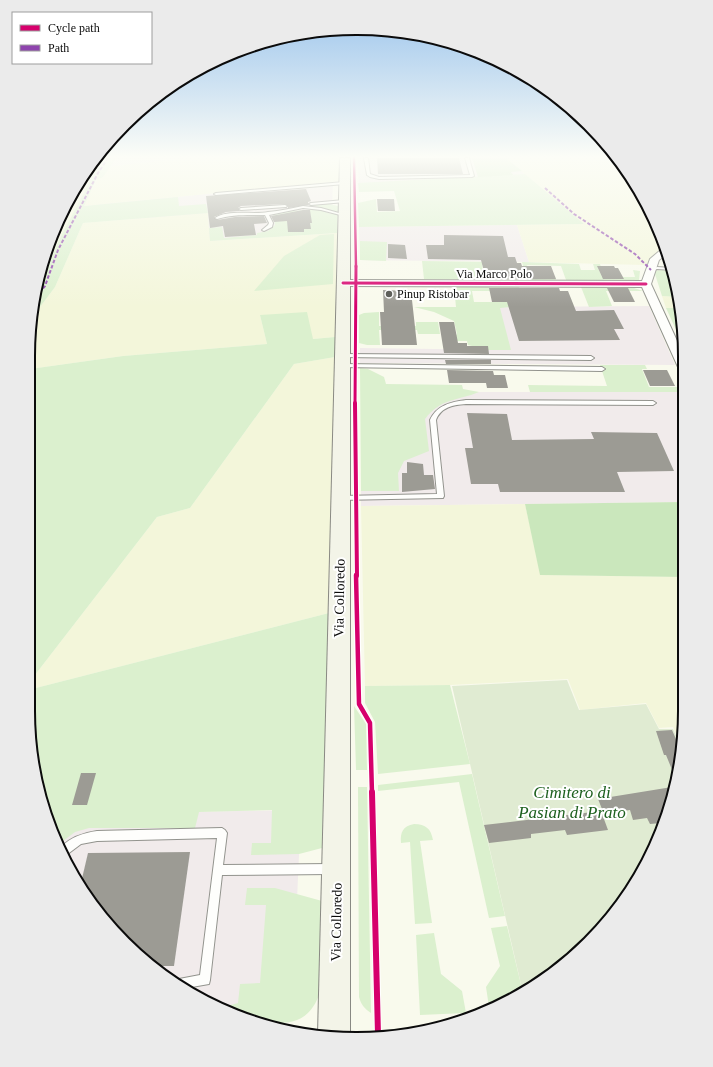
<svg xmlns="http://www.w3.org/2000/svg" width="713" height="1067" font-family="Georgia,serif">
<rect width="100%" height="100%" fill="#f9faed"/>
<!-- industrial -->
<g fill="#f1ebeb">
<polygon points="110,158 190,158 104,167"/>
<polygon points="358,158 506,158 539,185 359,192"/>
<polygon points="333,182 331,233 210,241 91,205"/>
<polygon points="517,225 529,262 360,260 359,227"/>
<polygon points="649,306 675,365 360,363 360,348 510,350 499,307"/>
<polygon points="361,392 684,392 683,502 361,506"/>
<polygon points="301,810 293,990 220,1008 156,971 83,893 45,814"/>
</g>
<!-- farmland -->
<g fill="#f3f6da">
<polygon points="190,158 341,158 341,181 83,206 104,167"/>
<polygon points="506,158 618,158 651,211 665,248 649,263 644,265 529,262 517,225 583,224"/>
<polygon points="90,181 60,238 38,289 62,211 82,182"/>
<polygon points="208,213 210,241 337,233 335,337 313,339 260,315 267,344 123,356 30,369 31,319 55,287 83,223"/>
<polygon points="662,296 678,297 680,308 666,308"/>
<polygon points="335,357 329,613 28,690 28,684 157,517 190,508 294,364"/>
<polygon points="525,504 541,575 683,577 682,747 673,727 659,728 646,703 580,710 568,679 450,685 365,686 361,506"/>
</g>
<!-- green -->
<g fill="#dbf0ce">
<polygon points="98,158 116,158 103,177 96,180 84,206 178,197 179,206 206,204 208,213 83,223 55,287 31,319 31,313 38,289 60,238 90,181 82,181"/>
<polygon points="525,174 584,224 359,227 358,203 376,199 377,212 400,211 394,191 359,192 358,183"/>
<polygon points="329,204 338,206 337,233 210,241 209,228 222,227 224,238 257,235 257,233 268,231 275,225 273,215 279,212 318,209 331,214 332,210 311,205"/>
<polygon points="334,234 333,284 254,291 284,256 320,235"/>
<polygon points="360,241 387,242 386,261 360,260"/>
<polygon points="422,261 491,262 492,265 482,265 484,276 503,276 497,279 424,279"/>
<polygon points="522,262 579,264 581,270 595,270 593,264 600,264 601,267 598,268 602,277 635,277 633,270 640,271 639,280 566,280 561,266 527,265 531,276 555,276 556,280 527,280"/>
<polygon points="662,270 674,271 678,297 662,296 654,271"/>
<polygon points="454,287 519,287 520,291 472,291 474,302 510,302 511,307 500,308 511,350 473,350 472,346 468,345 467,341 452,341 457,334 454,321 434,312 414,307 456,307"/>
<polygon points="581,287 631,287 643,291 606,291 612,306 589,307"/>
<polygon points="666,308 680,308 684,336 678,334"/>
<polygon points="307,312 313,339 335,337 335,357 294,364 190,508 157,517 28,684 30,369 123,356 267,344 260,315"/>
<polygon points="379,312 379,326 416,326 416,322 438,322 440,334 418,334 417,330 379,330 380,345 367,345 359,343 359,315 364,313"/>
<polygon points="600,365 645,365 647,369 642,369 649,387 684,387 684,392 530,392 528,385 607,386"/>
<path d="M360,368L368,369L384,377L386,384L462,385L463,389L479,392C457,401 441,398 425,419L429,451L404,461L398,473L399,491H361Z"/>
<polygon points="329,613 322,848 299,854 251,855 252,843 271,843 272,810 199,812 195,828 89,828 75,832 59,844 45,816 28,711 28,690"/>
<polygon points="450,685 470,764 378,774 375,722 365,703 365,686"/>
<polygon points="354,706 366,724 367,770 356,770"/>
<polygon points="472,774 505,916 489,918 459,782 378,791 378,785"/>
<path d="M358,787H367L371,1013C365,1009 361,1005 359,997Z"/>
<path d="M414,824C426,824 431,829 433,840L420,841L432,923L415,924L410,842L401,843C400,832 403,826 414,824Z"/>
<path d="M247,888H275L322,901L320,992C316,1004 310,1015 297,1020C278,1028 237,1018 220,1008L238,1003L240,984L260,983L266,905H245Z"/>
<polygon points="507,926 523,993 489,1007 486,987 500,966 491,928"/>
<polygon points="434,933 441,974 462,991 466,1013 420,1015 416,935"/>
</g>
<!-- forest -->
<g fill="#cae7bc">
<polygon points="472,158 506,158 522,171 511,172 513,175 478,177"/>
<polygon points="683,502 683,577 540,575 525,504"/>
</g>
<!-- cemetery -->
<polygon fill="#e0ebd2" points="567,680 579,710 646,704 659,729 673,729 682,749 682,754 651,856 603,927 523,993 452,686"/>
<!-- building -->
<g fill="#9c9b94">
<polygon points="377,158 459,158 463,174 378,174"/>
<polygon points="306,189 311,201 308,202 308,205 288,208 288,206 285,204 241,206 238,208 240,211 226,212 214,217 217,220 235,217 264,216 267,223 254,224 256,235 225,237 223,226 210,228 206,196"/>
<polygon points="377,199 394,199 395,211 378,211"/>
<polygon points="303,210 310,210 312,223 310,223 311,229 304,229 304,232 288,232 287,221 274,222 271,216"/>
<polygon points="444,235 503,236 508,257 515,257 517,263 521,263 522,266 551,266 556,279 486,279 481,260 428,259 426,245 444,245"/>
<polygon points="388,244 405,245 407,259 388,258"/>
<polygon points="597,266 614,266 615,268 618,268 624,279 603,279"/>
<polygon points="489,288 559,288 560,291 568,291 576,311 614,310 624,329 614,329 620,340 519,341 507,302 492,302"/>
<polygon points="607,288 628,288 635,302 614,302"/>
<polygon points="383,290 411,291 417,345 382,345 380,312 384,312"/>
<polygon points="439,322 454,322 458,343 467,343 467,346 488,346 489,354 444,353"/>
<polygon points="445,360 491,360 491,364 446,364"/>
<polygon points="447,370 493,371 494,375 505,375 508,388 487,388 486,383 449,383"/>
<polygon points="643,370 667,370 675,386 650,386"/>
<polygon points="467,413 507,414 512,440 594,439 591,432 657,433 674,471 617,472 625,492 500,492 498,484 471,484 465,448 473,448"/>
<polygon points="407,462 423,464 424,475 433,475 435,489 402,492 402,473 407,473"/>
<polygon points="672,730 682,753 675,777 666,755 664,755 656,731"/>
<polygon points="81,773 96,773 87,805 72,805"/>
<polygon points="672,787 661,823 650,824 647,818 633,820 630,810 604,814 598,799"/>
<polygon points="601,811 608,830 567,835 565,830 531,834 531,838 489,843 484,825"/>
<polygon points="190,852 174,966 152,966 83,893 80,887 88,853"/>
</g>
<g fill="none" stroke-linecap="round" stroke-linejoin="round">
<!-- service casing -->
<g stroke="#92938d" stroke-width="2">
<g id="service">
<polygon points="364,158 368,158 370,174 379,177 470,175 465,158 469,158 474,176 472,177 379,179 370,177 367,175"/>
<polygon points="344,182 346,183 345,184 216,195 214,194 216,193"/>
<polygon points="344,200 346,201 345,202 311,205 309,204 311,203"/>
<polygon points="285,205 287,206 286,207 241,210 239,209 241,208"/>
<path d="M303,206L321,208L346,215L344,216L321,210L303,208L269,215L273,223L272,227L264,231L262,230L268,225L269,223L265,215C250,215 232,214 217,219L215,218C228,209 253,215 268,212C280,211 292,208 303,206Z"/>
<polygon points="657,267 672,268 673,270 657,269 651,271 649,270"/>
<polygon points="343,354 591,356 594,358 591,360 341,357 340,356"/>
<polygon points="342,364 602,367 605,369 602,371 340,367 340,365"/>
<path d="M466,400L653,401L656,403L653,405L466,404C453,405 441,407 436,420L444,496L443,498L339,500L338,498L341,496L437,494L430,420C437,405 451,402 466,400Z"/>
<path d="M222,828L225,830L227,833L223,865L331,864L335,865L336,869L335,873L331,874L222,875L210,980L209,984L186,988L175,981L179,979L200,975L217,838L97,841L81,844L65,856L61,847C71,837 83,833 97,831Z"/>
</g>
</g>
<!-- minor casing -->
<g stroke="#92938d" stroke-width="2">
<g id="minor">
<polygon points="663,248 665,248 667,254 659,260 651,284 684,356 684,370 678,367 642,287 343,286 338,283 343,280 642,281 650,259"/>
<polygon points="335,1027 347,1030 350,1037 335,1038 324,1036 327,1030"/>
</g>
</g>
<!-- secondary casing -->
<g stroke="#898983" stroke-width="2">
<polygon id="secondary" points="340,158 350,158 350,1037 335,1038 318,1034"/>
</g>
<!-- service -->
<use href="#service" fill="#fefefc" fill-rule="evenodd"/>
<!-- minor -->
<use href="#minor" fill="#fefefc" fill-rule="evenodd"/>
<!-- secondary -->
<use href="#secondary" fill="#f3f4e8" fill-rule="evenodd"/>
<!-- quiet -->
<g stroke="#8e44ad" stroke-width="2" stroke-dasharray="3.5 2" stroke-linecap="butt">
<polyline points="545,188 574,214 635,254 651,270"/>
<polyline points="36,297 45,286 58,250 98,173 108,158"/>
</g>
<!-- cycleway-far4 casing -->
<g stroke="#fff" stroke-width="4">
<polyline id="cycleway-far4" points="354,158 356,267"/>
</g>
<!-- cycleway-far3 casing -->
<g stroke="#fff" stroke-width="5">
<g id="cycleway-far3">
<polyline points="343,283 646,284"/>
<polyline points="355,404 356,266"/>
</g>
</g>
<!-- cycleway-far2 casing -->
<g stroke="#fff" stroke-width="6">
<polyline id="cycleway-far2" points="355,403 357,576"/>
</g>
<!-- cycleway-far1 casing -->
<g stroke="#fff" stroke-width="7">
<polyline id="cycleway-far1" points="356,575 359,704 370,723 372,793"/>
</g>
<!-- cycleway casing -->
<g stroke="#fff" stroke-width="8">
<polyline id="cycleway" points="372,792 378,1035"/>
</g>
<!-- cycleway-far4 -->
<use href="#cycleway-far4" stroke="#d6006c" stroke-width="2.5"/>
<!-- cycleway-far3 -->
<use href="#cycleway-far3" stroke="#d6006c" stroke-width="3"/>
<!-- cycleway-far2 -->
<use href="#cycleway-far2" stroke="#d6006c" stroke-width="4"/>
<!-- cycleway-far1 -->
<use href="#cycleway-far1" stroke="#d6006c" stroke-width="4.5"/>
<!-- cycleway -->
<use href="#cycleway" stroke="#d6006c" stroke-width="6"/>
</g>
<!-- sky -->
<linearGradient id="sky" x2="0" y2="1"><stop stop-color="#99c3ec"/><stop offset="0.51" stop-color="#fcfdf7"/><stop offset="1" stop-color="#fcfdf7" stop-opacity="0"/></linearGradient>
<rect width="713" height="307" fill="url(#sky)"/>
<!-- markers -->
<circle fill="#5e5f5a" stroke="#fff" stroke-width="1.5" cx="389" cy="294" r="4"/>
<g text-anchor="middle" stroke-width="4" stroke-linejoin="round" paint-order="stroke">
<!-- far-street labels -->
<g font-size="12" fill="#0b0b0b" stroke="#fff">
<text x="494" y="278">Via Marco Polo</text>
</g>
<!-- far-poi labels -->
<g font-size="12" fill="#0b0b0b" stroke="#fff" text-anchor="start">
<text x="397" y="298">Pinup Ristobar</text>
</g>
<!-- street labels -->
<g font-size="14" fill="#0b0b0b" stroke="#fff">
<text transform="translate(339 598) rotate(-89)" y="5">Via Colloredo</text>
<text transform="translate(336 922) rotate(-89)" y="5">Via Colloredo</text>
</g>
<!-- near-park labels -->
<g font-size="17" font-style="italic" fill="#1d601e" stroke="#fff">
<text x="572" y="798">Cimitero di<tspan x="572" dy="20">Pasian di Prato</tspan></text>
</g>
</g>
<!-- crop -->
<path d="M0 0H713V1067H0ZM356 35H357A321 321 0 0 1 678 356V711A321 321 0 0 1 357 1032H356A321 321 0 0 1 35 711V356A321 321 0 0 1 356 35Z" fill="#ebebeb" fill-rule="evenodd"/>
<path fill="none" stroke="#0b0b0b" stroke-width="2" d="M356 35H357A321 321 0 0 1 678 356V711A321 321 0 0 1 357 1032H356A321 321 0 0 1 35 711V356A321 321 0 0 1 356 35Z"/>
<!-- legend -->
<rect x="12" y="12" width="140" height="52" fill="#ffffff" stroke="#9d9d9d"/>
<rect x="20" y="25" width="20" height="6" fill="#d6006c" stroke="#9d9d9d"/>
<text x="48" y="32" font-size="12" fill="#0b0b0b">Cycle path</text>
<rect x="20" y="45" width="20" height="6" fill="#8e44ad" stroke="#9d9d9d"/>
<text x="48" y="52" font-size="12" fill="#0b0b0b">Path</text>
</svg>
